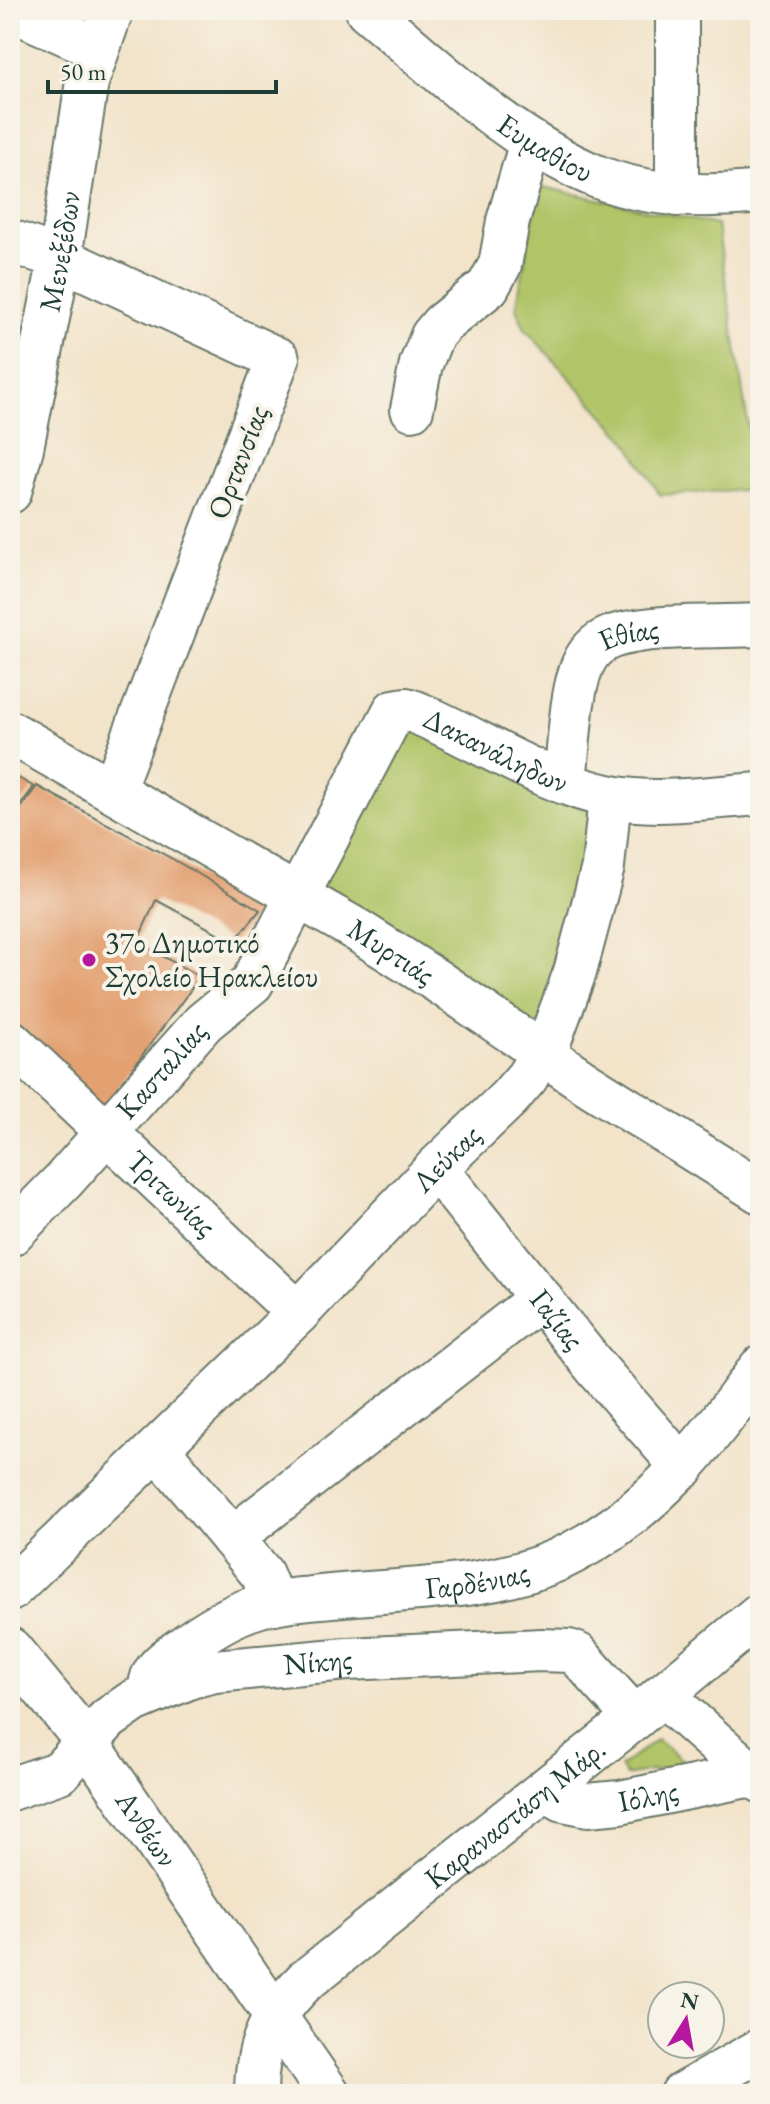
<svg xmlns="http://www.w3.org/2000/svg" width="770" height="2104" font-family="'EB Garamond',serif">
<rect width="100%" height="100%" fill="#f7f3e8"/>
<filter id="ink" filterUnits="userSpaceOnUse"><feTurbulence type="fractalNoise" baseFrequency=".0125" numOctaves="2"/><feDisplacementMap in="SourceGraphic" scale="16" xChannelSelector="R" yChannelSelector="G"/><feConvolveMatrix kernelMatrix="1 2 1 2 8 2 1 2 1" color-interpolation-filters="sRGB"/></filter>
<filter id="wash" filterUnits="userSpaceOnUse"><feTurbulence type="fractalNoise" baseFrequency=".006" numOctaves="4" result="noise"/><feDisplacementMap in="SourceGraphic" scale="32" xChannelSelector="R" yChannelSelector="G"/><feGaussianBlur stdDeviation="1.8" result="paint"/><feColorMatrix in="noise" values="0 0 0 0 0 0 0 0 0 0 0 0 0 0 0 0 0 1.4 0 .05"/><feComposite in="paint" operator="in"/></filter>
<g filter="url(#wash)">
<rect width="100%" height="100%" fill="#f2e3c9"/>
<!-- green -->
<g fill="#b1c467" stroke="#68804e" stroke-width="2">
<polygon points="539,186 717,225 758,489 660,495 626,440 525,329 516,308"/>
<polygon points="398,709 610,797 543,1054 314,890"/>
<polygon points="657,1739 687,1764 626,1776 620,1767"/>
</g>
<g id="blocks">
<!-- building -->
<g fill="#e3a172">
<polygon points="10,773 34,787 10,819"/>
<polygon points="37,786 171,858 260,910 234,942 156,900 137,942 200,977 97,1116 10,1035 10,823"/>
</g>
</g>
</g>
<g filter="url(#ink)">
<use href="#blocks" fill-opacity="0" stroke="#697768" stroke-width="2"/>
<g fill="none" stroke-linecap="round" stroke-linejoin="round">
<!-- minor casing -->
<g stroke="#697768" stroke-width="46">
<g id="minor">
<polyline points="12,10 98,48"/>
<path id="s1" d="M367,10C439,70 510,141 598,177C649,197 706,198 760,192"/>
<polyline points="677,10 677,195"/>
<polyline points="10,241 60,258 278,359 113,790"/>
<polyline points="412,409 421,364 432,336 442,324 488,287 500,265 508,221 531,142"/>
<path id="s2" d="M10,492L22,448L60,258L87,82L112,10"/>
<path id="s3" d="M10,732L357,930L437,981L585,1082L760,1192"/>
<path id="s4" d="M565,782C569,749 570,688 585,660C591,649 600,641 612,637C649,624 719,627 760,625"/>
<path id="s5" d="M10,1041L298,1313"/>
<path id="s6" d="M436,1168L596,1368L683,1468"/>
<path id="s7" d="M10,1235L64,1180L204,1022L252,983L394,711L406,709L415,712C480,739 542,783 612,797C657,806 714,797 760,794"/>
<polyline points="158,1449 262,1574 274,1603"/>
<polyline points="232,1538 541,1298"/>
<path id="s8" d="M10,1590L298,1313L436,1168L509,1098L527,1077L551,1037L575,972L603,867L610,797"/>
<path id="s9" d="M10,1649L87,1742L329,2094"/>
<path id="s10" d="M152,1693C145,1674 165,1660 178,1651C202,1633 229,1615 257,1607C275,1601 293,1600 311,1598C365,1592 420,1591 474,1583C507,1578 542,1569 572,1553C653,1511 708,1441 760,1368"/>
<polyline points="662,1695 752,1775 760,1772"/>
<path id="s11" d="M10,1789L60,1772L108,1719L134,1701L191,1677L215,1671L347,1659L542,1650L569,1651L577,1654L635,1718"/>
<path id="s12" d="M546,1790L563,1800L588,1805L620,1802L752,1775L760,1781"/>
<path id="s13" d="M256,2094C256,2044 270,2016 305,1981L635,1718L760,1614"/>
<polyline points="682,2094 760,2050"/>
</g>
</g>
<!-- minor -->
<use href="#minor" stroke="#fff" stroke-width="42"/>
</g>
</g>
<!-- markers -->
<circle fill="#b5179e" stroke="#f7f3e8" stroke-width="3" cx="89" cy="960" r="8"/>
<g text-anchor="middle" stroke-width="8" stroke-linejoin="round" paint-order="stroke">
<!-- street labels -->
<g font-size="30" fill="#1f3d34" stroke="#f7f3e8">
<text dy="10" stroke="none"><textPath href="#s1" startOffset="226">Ευμαθίου</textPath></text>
<text dy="10" stroke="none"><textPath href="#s2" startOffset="246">Μενεξέδων</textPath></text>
<text transform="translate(238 462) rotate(-69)" y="10">Ορτανσίας</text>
<text dy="10" stroke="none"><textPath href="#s4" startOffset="178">Εθίας</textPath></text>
<text dy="10" stroke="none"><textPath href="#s7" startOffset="768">Δακανάληδων</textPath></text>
<text dy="10" stroke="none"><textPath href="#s3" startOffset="440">Μυρτιάς</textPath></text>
<text dy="10" stroke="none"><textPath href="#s7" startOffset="224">Κασταλίας</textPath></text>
<text dy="10" stroke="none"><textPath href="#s8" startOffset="614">Λεύκας</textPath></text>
<text dy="10" stroke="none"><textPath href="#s5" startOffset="222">Τριτωνίας</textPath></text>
<text dy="10" stroke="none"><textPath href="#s6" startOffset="194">Γαζίας</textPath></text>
<text dy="10" stroke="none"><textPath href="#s10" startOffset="366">Γαρδένιας</textPath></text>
<text dy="10" stroke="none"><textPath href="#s11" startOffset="346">Νίκης</textPath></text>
<text dy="10" stroke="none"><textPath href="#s12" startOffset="106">Ιόλης</textPath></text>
<text dy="10" stroke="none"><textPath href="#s13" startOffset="396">Καραναστάση Μάρ.</textPath></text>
<text dy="10" stroke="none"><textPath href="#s9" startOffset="226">Ανθέων</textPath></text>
</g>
<!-- poi labels -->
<g font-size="30" fill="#1f3d34" stroke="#f7f3e8" text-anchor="start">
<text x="105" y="953">37ο Δημοτικό<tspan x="105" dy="34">Σχολείο Ηρακλείου</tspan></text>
</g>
</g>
<!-- margin -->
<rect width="770" height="2104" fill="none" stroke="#f7f3e8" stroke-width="40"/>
<!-- north arrow -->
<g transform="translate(686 2020) rotate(11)"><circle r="38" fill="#f7f3e8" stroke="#a1aaa0" stroke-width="2"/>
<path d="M0-6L14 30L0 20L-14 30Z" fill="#b5179e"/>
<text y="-12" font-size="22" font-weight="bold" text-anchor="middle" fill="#1f3d34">N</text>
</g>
<!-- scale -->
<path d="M48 80v12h228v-12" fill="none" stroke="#1f3d34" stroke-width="4"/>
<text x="60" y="80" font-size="24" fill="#1f3d34" stroke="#f7f3e8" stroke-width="6" paint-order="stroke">50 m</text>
</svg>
